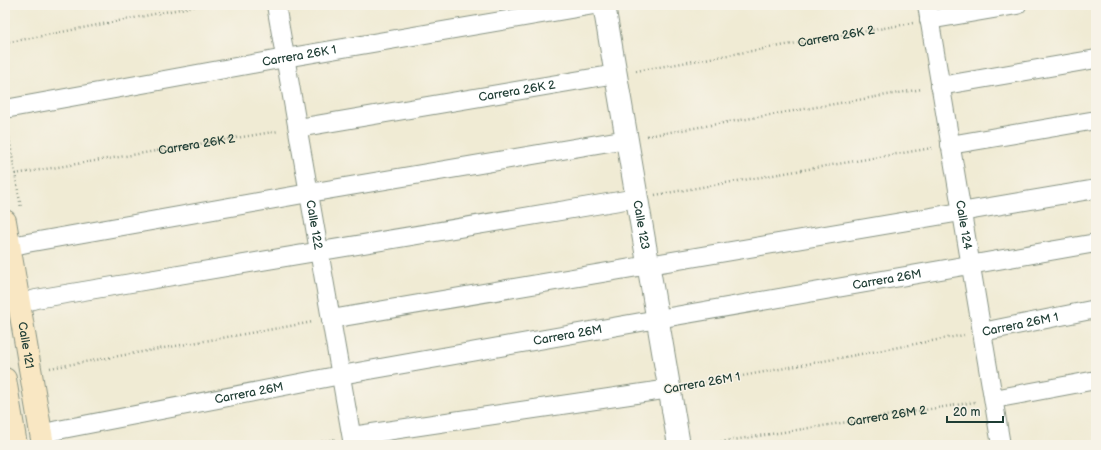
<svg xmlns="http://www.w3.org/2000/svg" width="1101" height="450" font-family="'Balsamiq Sans',sans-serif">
<rect width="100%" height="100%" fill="#f7f3e8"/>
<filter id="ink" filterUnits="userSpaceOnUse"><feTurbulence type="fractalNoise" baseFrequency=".025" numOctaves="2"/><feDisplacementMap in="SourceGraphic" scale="8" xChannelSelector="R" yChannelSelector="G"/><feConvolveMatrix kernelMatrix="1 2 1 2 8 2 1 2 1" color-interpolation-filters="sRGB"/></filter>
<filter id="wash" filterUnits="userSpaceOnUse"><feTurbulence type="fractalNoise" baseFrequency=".012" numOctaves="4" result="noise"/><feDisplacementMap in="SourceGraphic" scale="16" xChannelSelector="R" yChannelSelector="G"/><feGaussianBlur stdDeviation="0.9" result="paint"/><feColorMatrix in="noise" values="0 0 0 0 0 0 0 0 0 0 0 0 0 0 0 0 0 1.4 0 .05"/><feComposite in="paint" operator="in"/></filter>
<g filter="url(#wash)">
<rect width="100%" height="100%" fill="#f0ebd4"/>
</g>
<g filter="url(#ink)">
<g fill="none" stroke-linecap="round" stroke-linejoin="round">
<!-- minor casing -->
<g stroke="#889484" stroke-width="20">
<g id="minor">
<path id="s4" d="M276,5L353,445"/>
<path id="s5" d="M927,5L1001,445"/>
<polyline points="929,20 1017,5"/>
<polyline points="940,86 1096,59"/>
<path id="s6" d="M5,109L285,58L594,5"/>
<path id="s7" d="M298,128L616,74"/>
<polyline points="950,145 1096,120"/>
<polyline points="9,247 27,243 309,193 627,139"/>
<polyline points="19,304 36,299 637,198"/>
<polyline points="331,319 1096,189"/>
<path id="s8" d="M982,332L1096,309"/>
<polyline points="994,399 1096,380"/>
<path id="s9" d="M41,434L58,430L341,375L658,319L1096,243"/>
<polyline points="352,436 670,389"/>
</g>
</g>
<!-- tertiary casing -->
<g stroke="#889484" stroke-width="24">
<g id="tertiary">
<path id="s10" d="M604,5L679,445"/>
</g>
</g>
<!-- secondary casing -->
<g stroke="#889484" stroke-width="24">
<g id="secondary">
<path id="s11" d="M5,221L43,445"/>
<polyline points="5,379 16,445"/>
</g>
</g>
<!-- path -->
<g stroke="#889484" stroke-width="2.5" stroke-dasharray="1 3" stroke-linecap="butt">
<polyline points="5,43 201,5"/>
<path id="s1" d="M636,71L913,23"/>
<polyline points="7,126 21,208"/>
<polyline points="647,136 922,89"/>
<path id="s2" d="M15,174L279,131"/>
<polyline points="655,195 932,148"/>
<polyline points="50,368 313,322"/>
<polyline points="688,386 964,335"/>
<polyline points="306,445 335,439"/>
<path id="s3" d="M701,445L975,402"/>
</g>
<!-- minor -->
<use href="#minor" stroke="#fff" stroke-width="18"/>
<!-- tertiary -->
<use href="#tertiary" stroke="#fff" stroke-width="22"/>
<!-- secondary -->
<use href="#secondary" stroke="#f9e7c3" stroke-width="22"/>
</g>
</g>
<g text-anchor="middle" stroke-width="3" stroke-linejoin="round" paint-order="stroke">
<!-- street labels -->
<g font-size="12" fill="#1f3d34" stroke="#f7f3e8">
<text dy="4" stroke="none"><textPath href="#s1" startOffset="203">Carrera 26K 2</textPath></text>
<text dy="4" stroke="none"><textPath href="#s6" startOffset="299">Carrera 26K 1</textPath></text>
<text dy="4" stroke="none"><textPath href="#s7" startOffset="222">Carrera 26K 2</textPath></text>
<text dy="4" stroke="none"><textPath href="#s2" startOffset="184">Carrera 26K 2</textPath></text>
<text dy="4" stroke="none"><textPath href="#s4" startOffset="223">Calle 122</textPath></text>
<text dy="4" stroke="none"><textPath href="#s10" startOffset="223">Calle 123</textPath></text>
<text dy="4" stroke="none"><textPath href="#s5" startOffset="223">Calle 124</textPath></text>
<text dy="4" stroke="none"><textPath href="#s9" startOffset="860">Carrera 26M</textPath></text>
<text dy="4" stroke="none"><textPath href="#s8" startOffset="39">Carrera 26M 1</textPath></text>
<text dy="4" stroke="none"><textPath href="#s9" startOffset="536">Carrera 26M</textPath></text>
<text dy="4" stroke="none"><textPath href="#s11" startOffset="126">Calle 121</textPath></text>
<text transform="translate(702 383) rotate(-10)" y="4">Carrera 26M 1</text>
<text dy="4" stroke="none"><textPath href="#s9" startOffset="212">Carrera 26M</textPath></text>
<text dy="4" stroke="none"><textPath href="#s3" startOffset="188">Carrera 26M 2</textPath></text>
</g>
</g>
<!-- margin -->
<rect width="1101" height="450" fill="none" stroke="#f7f3e8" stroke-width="20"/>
<!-- scale -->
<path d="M947 416v6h56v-6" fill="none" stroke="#1f3d34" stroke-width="2"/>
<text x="953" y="416" font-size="12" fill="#1f3d34" stroke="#f7f3e8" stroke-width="3" paint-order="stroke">20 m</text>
</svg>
